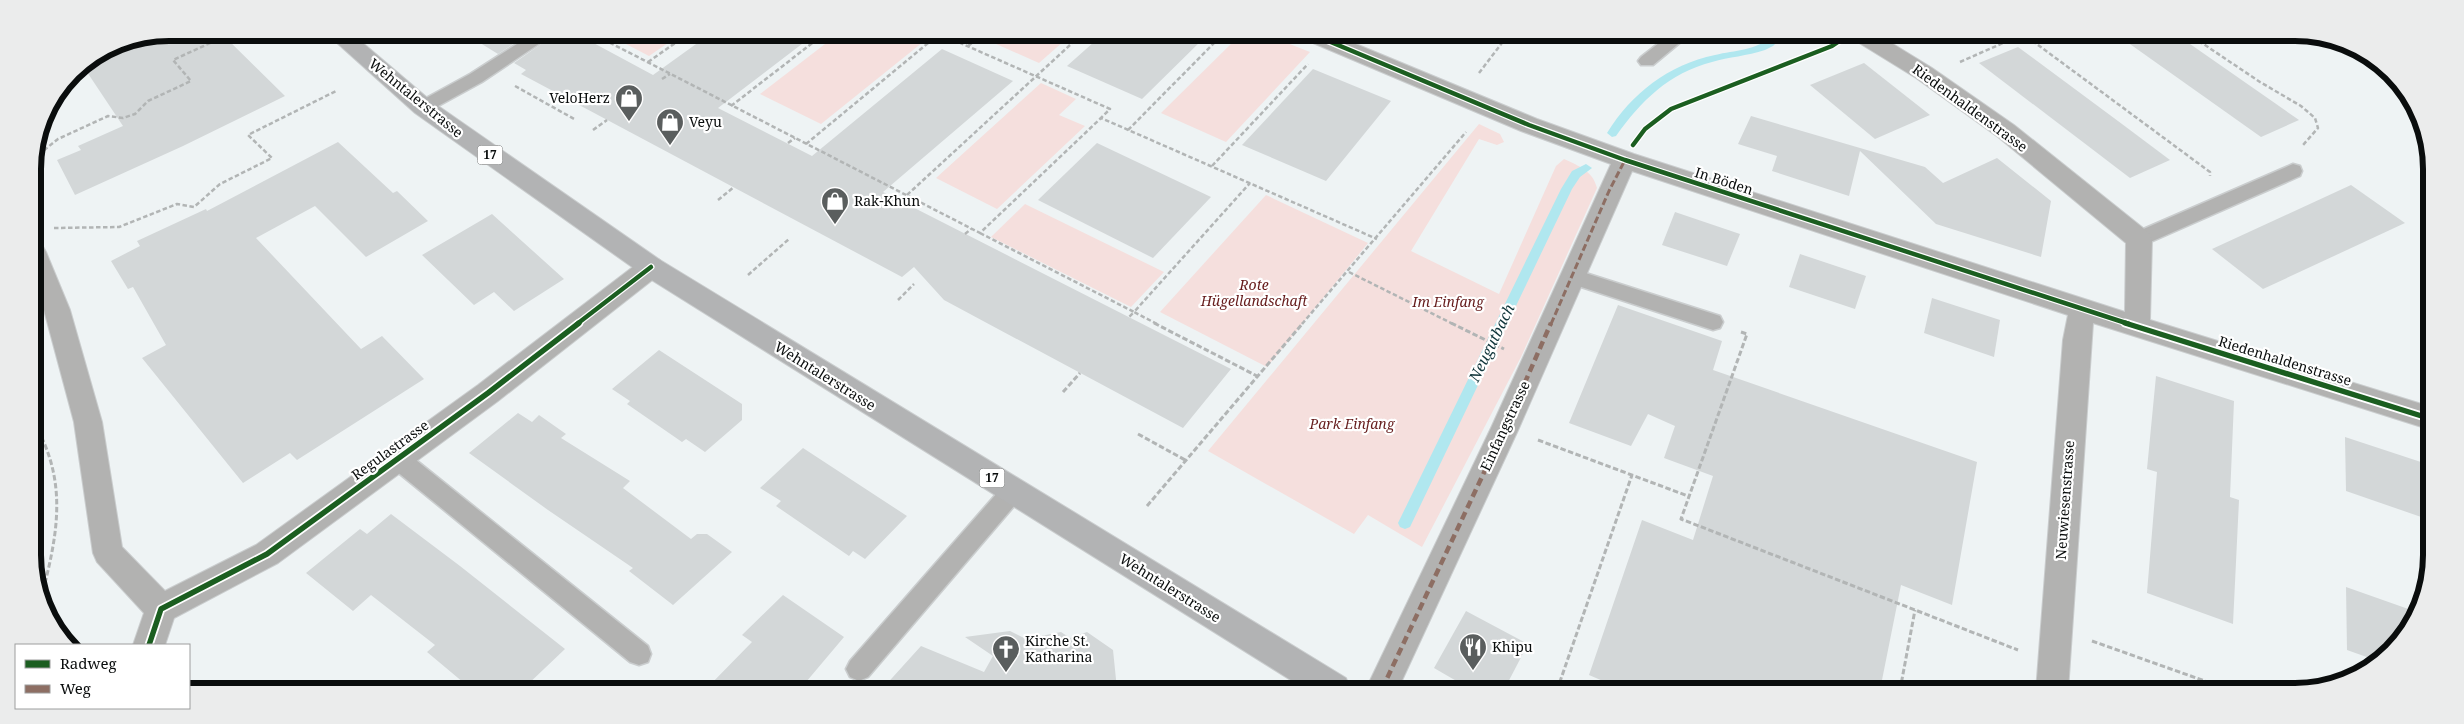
<svg xmlns="http://www.w3.org/2000/svg" width="2464" height="724" font-family="'Noto Serif',serif">
<rect width="100%" height="100%" fill="#eef3f4"/>
<!-- green -->
<g fill="#f5dfdd">
<polygon points="605,33 681,34 649,56"/>
<polygon points="838,34 933,34 821,124 760,94"/>
<polygon points="990,34 1072,34 1039,63 985,39"/>
<polygon points="1240,35 1267,35 1310,52 1226,142 1161,113"/>
<polygon points="1041,83 1076,99 1059,115 1085,126 997,209 936,178"/>
<path d="M1479,124L1500,134L1504,142L1497,145L1479,139L1411,251L1499,294L1556,166L1564,159C1579,166 1593,171 1597,188L1521,357L1422,547L1368,515L1354,534L1208,451Z"/>
<polygon points="1266,195 1368,243 1267,367 1160,312"/>
<polygon points="1025,204 1164,272 1131,307 991,237"/>
</g>
<g fill="none" stroke-linecap="round" stroke-linejoin="round">
<!-- stream -->
<g fill="#b0e7ef" fill-rule="evenodd">
<path d="M1772,36H1783L1773,46L1765,50C1747,56 1729,57 1712,62C1669,73 1641,101 1616,136L1612,137L1607,133C1632,93 1668,65 1715,55C1735,50 1756,51 1772,36Z"/>
<polygon points="1586,164 1592,168 1580,177 1572,189 1410,527 1405,529 1400,527 1398,523 1561,189 1572,171"/>
</g>
</g>
<!-- building -->
<g fill="#d3d7d8">
<polygon points="170,32 221,33 285,96 183,146 75,195 57,160 81,150 78,146 123,126 83,66 117,43"/>
<polygon points="464,33 530,33 498,54"/>
<polygon points="557,33 575,33 653,75 710,34 815,34 718,108 812,156 942,49 1013,81 883,192 1231,369 1183,428 944,300 914,267 902,277 521,74 526,70 514,63"/>
<polygon points="1103,34 1160,35 1207,35 1142,99 1067,66"/>
<polygon points="2120,37 2180,37 2299,120 2261,137"/>
<polygon points="2018,47 2122,124 2170,160 2130,178 1979,63"/>
<polygon points="1864,63 1930,115 1875,139 1810,85"/>
<polygon points="1313,69 1391,101 1326,181 1242,145"/>
<polygon points="1751,116 1925,167 1943,183 1997,158 2051,201 2041,257 1936,224 1860,151 1849,196 1772,171 1777,156 1738,144"/>
<polygon points="338,142 393,193 397,191 428,221 366,257 315,206 256,238 361,349 382,336 424,379 297,460 290,453 243,483 142,358 166,345 133,287 128,289 111,261 140,246 137,241 206,209 207,211"/>
<polygon points="1097,143 1211,197 1153,258 1038,200"/>
<polygon points="2351,185 2405,223 2263,289 2212,249"/>
<polygon points="1675,212 1740,234 1727,266 1662,245"/>
<polygon points="492,214 564,279 514,311 494,292 474,305 422,255"/>
<polygon points="1800,254 1866,276 1855,309 1789,287"/>
<polygon points="1932,298 2000,320 1994,357 1924,333"/>
<polygon points="1618,305 1722,341 1713,370 1977,462 1952,605 1901,585 1880,690 1624,690 1589,675 1642,520 1693,540 1713,476 1664,458 1675,426 1648,414 1631,446 1569,423"/>
<polygon points="659,350 742,404 742,420 705,452 686,439 682,442 627,404 630,401 612,389"/>
<polygon points="2156,376 2234,401 2230,497 2239,500 2233,624 2147,593 2157,472 2147,469"/>
<polygon points="518,413 532,422 539,415 566,434 561,438 630,481 623,488 691,539 697,534 707,534 732,552 673,605 629,571 633,568 548,510 469,453"/>
<polygon points="2345,437 2427,464 2427,519 2346,491"/>
<polygon points="803,448 907,516 865,559 853,551 849,556 776,506 781,501 760,488"/>
<polygon points="391,514 460,566 565,649 524,688 470,688 427,652 435,645 371,595 353,611 306,573 360,529 367,534"/>
<polygon points="2346,587 2414,611 2385,658 2378,661 2347,650"/>
<polygon points="783,595 844,637 801,688 707,688 752,642 742,635"/>
<polygon points="1466,611 1528,644 1504,690 1472,690 1434,668"/>
<polygon points="1010,631 1026,639 1061,632 1070,638 1087,632 1113,650 1117,689 883,688 921,646 984,672 993,656 965,637"/>
</g>
<g fill="none" stroke-linecap="round" stroke-linejoin="round">
<!-- service casing -->
<g stroke="#cacdce" stroke-width="3">
<g id="service">
<polygon points="534,33 555,33 482,82 429,111 423,113 417,111 414,107 417,103 470,74"/>
<polygon points="1668,36 1688,36 1653,65 1641,65 1638,61 1641,57"/>
<polygon points="2293,164 2300,166 2302,171 2300,176 2146,244 2139,246 2132,244 2129,239 2132,234"/>
<polygon points="1573,269 1720,316 1723,322 1720,328 1713,330 1566,282 1563,277 1566,272"/>
<polygon points="398,450 406,452 648,646 651,654 648,662 639,665 630,662 390,466 387,459 390,452"/>
<polygon points="1013,481 1021,484 1024,491 1021,498 868,677 859,681 850,677 846,669 850,661 1005,484"/>
</g>
</g>
<!-- minor casing -->
<g stroke="#cacdce" stroke-width="2">
<g id="minor">
<polygon points="1303,35 1334,35 1537,119 1634,154 2125,312 2126,243 1998,137 1916,78 1856,41 1853,36 1880,36 1932,68 2014,125 2148,232 2152,239 2150,320 2428,406 2428,429 2093,323 2068,691 2036,691 2063,340 2068,315 1632,171 1519,428 1398,689 1366,689 1491,428 1611,164 1521,131 1306,40"/>
<polygon points="33,243 42,245 46,252 70,310 102,422 122,547 165,591 256,545 478,385 642,260 651,257 660,260 664,267 660,274 498,401 278,563 174,618 165,645 133,645 144,613 97,562 93,553 74,422 44,310 33,285"/>
</g>
</g>
<!-- primary casing -->
<g stroke="#cacdce" stroke-width="2">
<polygon id="primary" points="326,33 351,33 431,101 660,260 1346,678 1350,689 1305,689 642,274 415,113"/>
</g>
<!-- path-far1 -->
<g stroke="#b2b5b5" stroke-width="2.5" stroke-dasharray="4.5 2.5" stroke-linecap="butt">
<polyline points="591,33 980,233 1101,118"/>
<polyline points="940,34 1110,109 1101,118 1377,239"/>
<polyline points="2193,37 2260,82 2301,106 2315,118 2318,128 2303,145"/>
<polyline points="968,46 983,34"/>
<polyline points="648,62 688,34"/>
<polyline points="1960,62 2012,39 2034,42 2210,172 2210,176"/>
<polyline points="1479,73 1508,35"/>
<polyline points="662,79 670,74"/>
<polyline points="515,86 576,120"/>
<polyline points="731,106 824,34"/>
<polyline points="593,130 607,120"/>
<polyline points="1128,130 1222,35"/>
<polyline points="788,143 795,138"/>
<polyline points="806,144 939,34"/>
<polyline points="33,159 58,139 108,116 123,118 135,114 148,101 191,81 173,60 232,33"/>
<polyline points="1212,166 1308,64"/>
<polyline points="907,195 1082,34"/>
<polyline points="718,200 734,187"/>
<polyline points="54,228 119,227 177,204 194,207 220,184 272,158 248,135 336,91"/>
<polyline points="980,233 1134,312 1129,317"/>
<polyline points="965,234 971,229"/>
<polyline points="1349,272 1453,324"/>
<polyline points="748,275 789,239"/>
<polyline points="898,300 914,284"/>
<polyline points="1157,324 1134,312 1250,183"/>
<polyline points="1302,324 1466,132"/>
</g>
<!-- path -->
<g stroke="#b2b5b5" stroke-width="3" stroke-dasharray="5.5 2.5" stroke-linecap="butt">
<polyline points="1154,323 1259,377"/>
<polyline points="1451,323 1504,349"/>
<polyline points="1741,332 1747,334 1681,519 2018,650"/>
<polyline points="1063,392 1080,373"/>
<path d="M34,423C68,481 58,533 42,595"/>
<polyline points="1138,434 1187,461"/>
<polyline points="1538,440 1688,496"/>
<polyline points="1147,506 1303,323"/>
<polyline points="2092,641 2233,691"/>
<polyline points="1557,690 1632,475"/>
<polyline points="1900,690 1915,610"/>
</g>
<!-- service -->
<use href="#service" fill="#b2b2b1" fill-rule="evenodd"/>
<!-- minor -->
<use href="#minor" fill="#b2b2b1" fill-rule="evenodd"/>
<!-- primary -->
<use href="#primary" fill="#b2b3b4" fill-rule="evenodd"/>
<!-- quiet-far1 -->
<polyline stroke="#8d6e63" stroke-width="3" stroke-dasharray="7 3" stroke-linecap="butt" points="1551,324 1609,191 1625,160"/>
<!-- quiet -->
<polyline stroke="#8d6e63" stroke-width="4.5" stroke-dasharray="8 4.5" stroke-linecap="butt" points="1382,689 1505,428 1551,323"/>
<!-- cycleway-far1 casing -->
<g stroke="#fff" stroke-width="7">
<g id="cycleway-far1">
<polyline points="1314,35 1529,125 1625,160 2129,324"/>
<polyline points="1633,145 1645,129 1671,109 1832,46 1847,36"/>
<polyline points="577,324 651,267"/>
</g>
</g>
<!-- cycleway casing -->
<g stroke="#fff" stroke-width="9">
<g id="cycleway">
<polyline points="2125,323 2428,418"/>
<polyline points="149,645 161,609 267,554 488,393 579,323"/>
</g>
</g>
<!-- cycleway-far1 -->
<use href="#cycleway-far1" stroke="#1b5e20" stroke-width="4.5"/>
<!-- cycleway -->
<use href="#cycleway" stroke="#1b5e20" stroke-width="5.5"/>
</g>
<!-- icons -->
<defs>
<g id="shop-pin" transform="scale(1.4375)"><path d="M0 17L-7.5 6A9.5 9.5 0 1 1 7.5 6Z" fill="#5a5e5e" stroke="#fff"/><path d="M-5-2.5h2.3a2.7 3.5 0 0 1 5.4 0H5L5.5 6h-11ZM-1.5-2.5h3a1.5 2.3 0 0 0-3 0Z" fill="#fff"/></g>
<g id="restaurant-pin" transform="scale(1.4375)"><path d="M0 17L-7.5 6A9.5 9.5 0 1 1 7.5 6Z" fill="#5a5e5e" stroke="#fff"/><path d="M-5-6h1v4h1v-4h1v4h1v-4h1v5L-1.5 .5V6h-2V.5L-5-1ZM5-6V6H3V1.5H1.5Q1.5-4 5-6Z" fill="#fff"/></g>
<g id="church-pin" transform="scale(1.4375)"><path d="M0 17L-7.5 6A9.5 9.5 0 1 1 7.5 6Z" fill="#5a5e5e" stroke="#fff"/><path d="M-1.2-6h2.4v3.5h3.3v2.4h-3.3V6h-2.4V-.1h-3.3v-2.4h3.3Z" fill="#fff"/></g>
</defs>
<g fill-rule="evenodd">
<use href="#shop-pin" x="629" y="98"/>
<use href="#shop-pin" x="670" y="122"/>
<use href="#shop-pin" x="835" y="201"/>
<use href="#restaurant-pin" x="1473" y="647"/>
<use href="#church-pin" x="1006" y="649"/>
</g>
<g text-anchor="middle" stroke-width="4.5" stroke-linejoin="round" paint-order="stroke">
<!-- shield labels -->
<g fill="#fff" stroke="#545656" stroke-width="1">
<rect x="477.5" y="145.5" width="25" height="19" rx="4"/>
<rect x="979.5" y="468.5" width="25" height="19" rx="4"/>
</g>
<g font-size="12" font-weight="bold" fill="#0a0d0d">
<text x="490" y="159">17</text>
<text x="992" y="482">17</text>
</g>
<!-- street labels -->
<g font-size="14" fill="#0a0d0d" stroke="#fff">
<text transform="translate(416 98) rotate(39)" y="5">Wehntalerstrasse</text>
<text transform="translate(1970 108) rotate(36)" y="5">Riedenhaldenstrasse</text>
<text transform="translate(1724 181) rotate(18)" y="5">In Böden</text>
<text transform="translate(2285 361) rotate(17)" y="5">Riedenhaldenstrasse</text>
<text transform="translate(825 376) rotate(32)" y="5">Wehntalerstrasse</text>
<text transform="translate(1505 426) rotate(-65)" y="5">Einfangstrasse</text>
<text transform="translate(390 450) rotate(-36)" y="5">Regulastrasse</text>
<text transform="translate(2065 500) rotate(-86)" y="5">Neuwiesenstrasse</text>
<text transform="translate(1170 588) rotate(32)" y="5">Wehntalerstrasse</text>
</g>
<!-- poi labels -->
<g font-size="14" fill="#0a0d0d" stroke="#fff" text-anchor="start">
<text x="610" y="103" text-anchor="end">VeloHerz</text>
<text x="689" y="127">Veyu</text>
<text x="854" y="206">Rak-Khun</text>
<text x="1025" y="646">Kirche St.<tspan x="1025" dy="16">Katharina</tspan></text>
<text x="1492" y="652">Khipu</text>
</g>
<!-- park labels -->
<g font-size="14" font-style="italic" fill="#651b1b" stroke="#fff">
<text x="1254" y="290">Rote<tspan x="1254" dy="16">Hügellandschaft</tspan></text>
<text x="1448" y="307">Im Einfang</text>
<text x="1352" y="429">Park Einfang</text>
</g>
<!-- water labels -->
<g font-size="15" font-style="italic" fill="#10353a" stroke="#fff">
<text transform="translate(1492 343) rotate(-64)" y="5">Neugutbach</text>
</g>
</g>
<!-- crop -->
<path d="M0 0H2464V724H0ZM169 41H2295A128 128 0 0 1 2423 169V555A128 128 0 0 1 2295 683H169A128 128 0 0 1 41 555V169A128 128 0 0 1 169 41Z" fill="#ebecec" fill-rule="evenodd"/>
<path fill="none" stroke="#0a0d0d" stroke-width="6" d="M169 41H2295A128 128 0 0 1 2423 169V555A128 128 0 0 1 2295 683H169A128 128 0 0 1 41 555V169A128 128 0 0 1 169 41Z"/>
<!-- legend -->
<rect x="15" y="644" width="175" height="65" fill="#ffffff" stroke="#9d9e9e"/>
<rect x="25" y="660" width="25" height="8" fill="#1b5e20" stroke="#9d9e9e"/>
<text x="60" y="669" font-size="15" fill="#0a0d0d">Radweg</text>
<rect x="25" y="685" width="25" height="8" fill="#8d6e63" stroke="#9d9e9e"/>
<text x="60" y="694" font-size="15" fill="#0a0d0d">Weg</text>
</svg>
